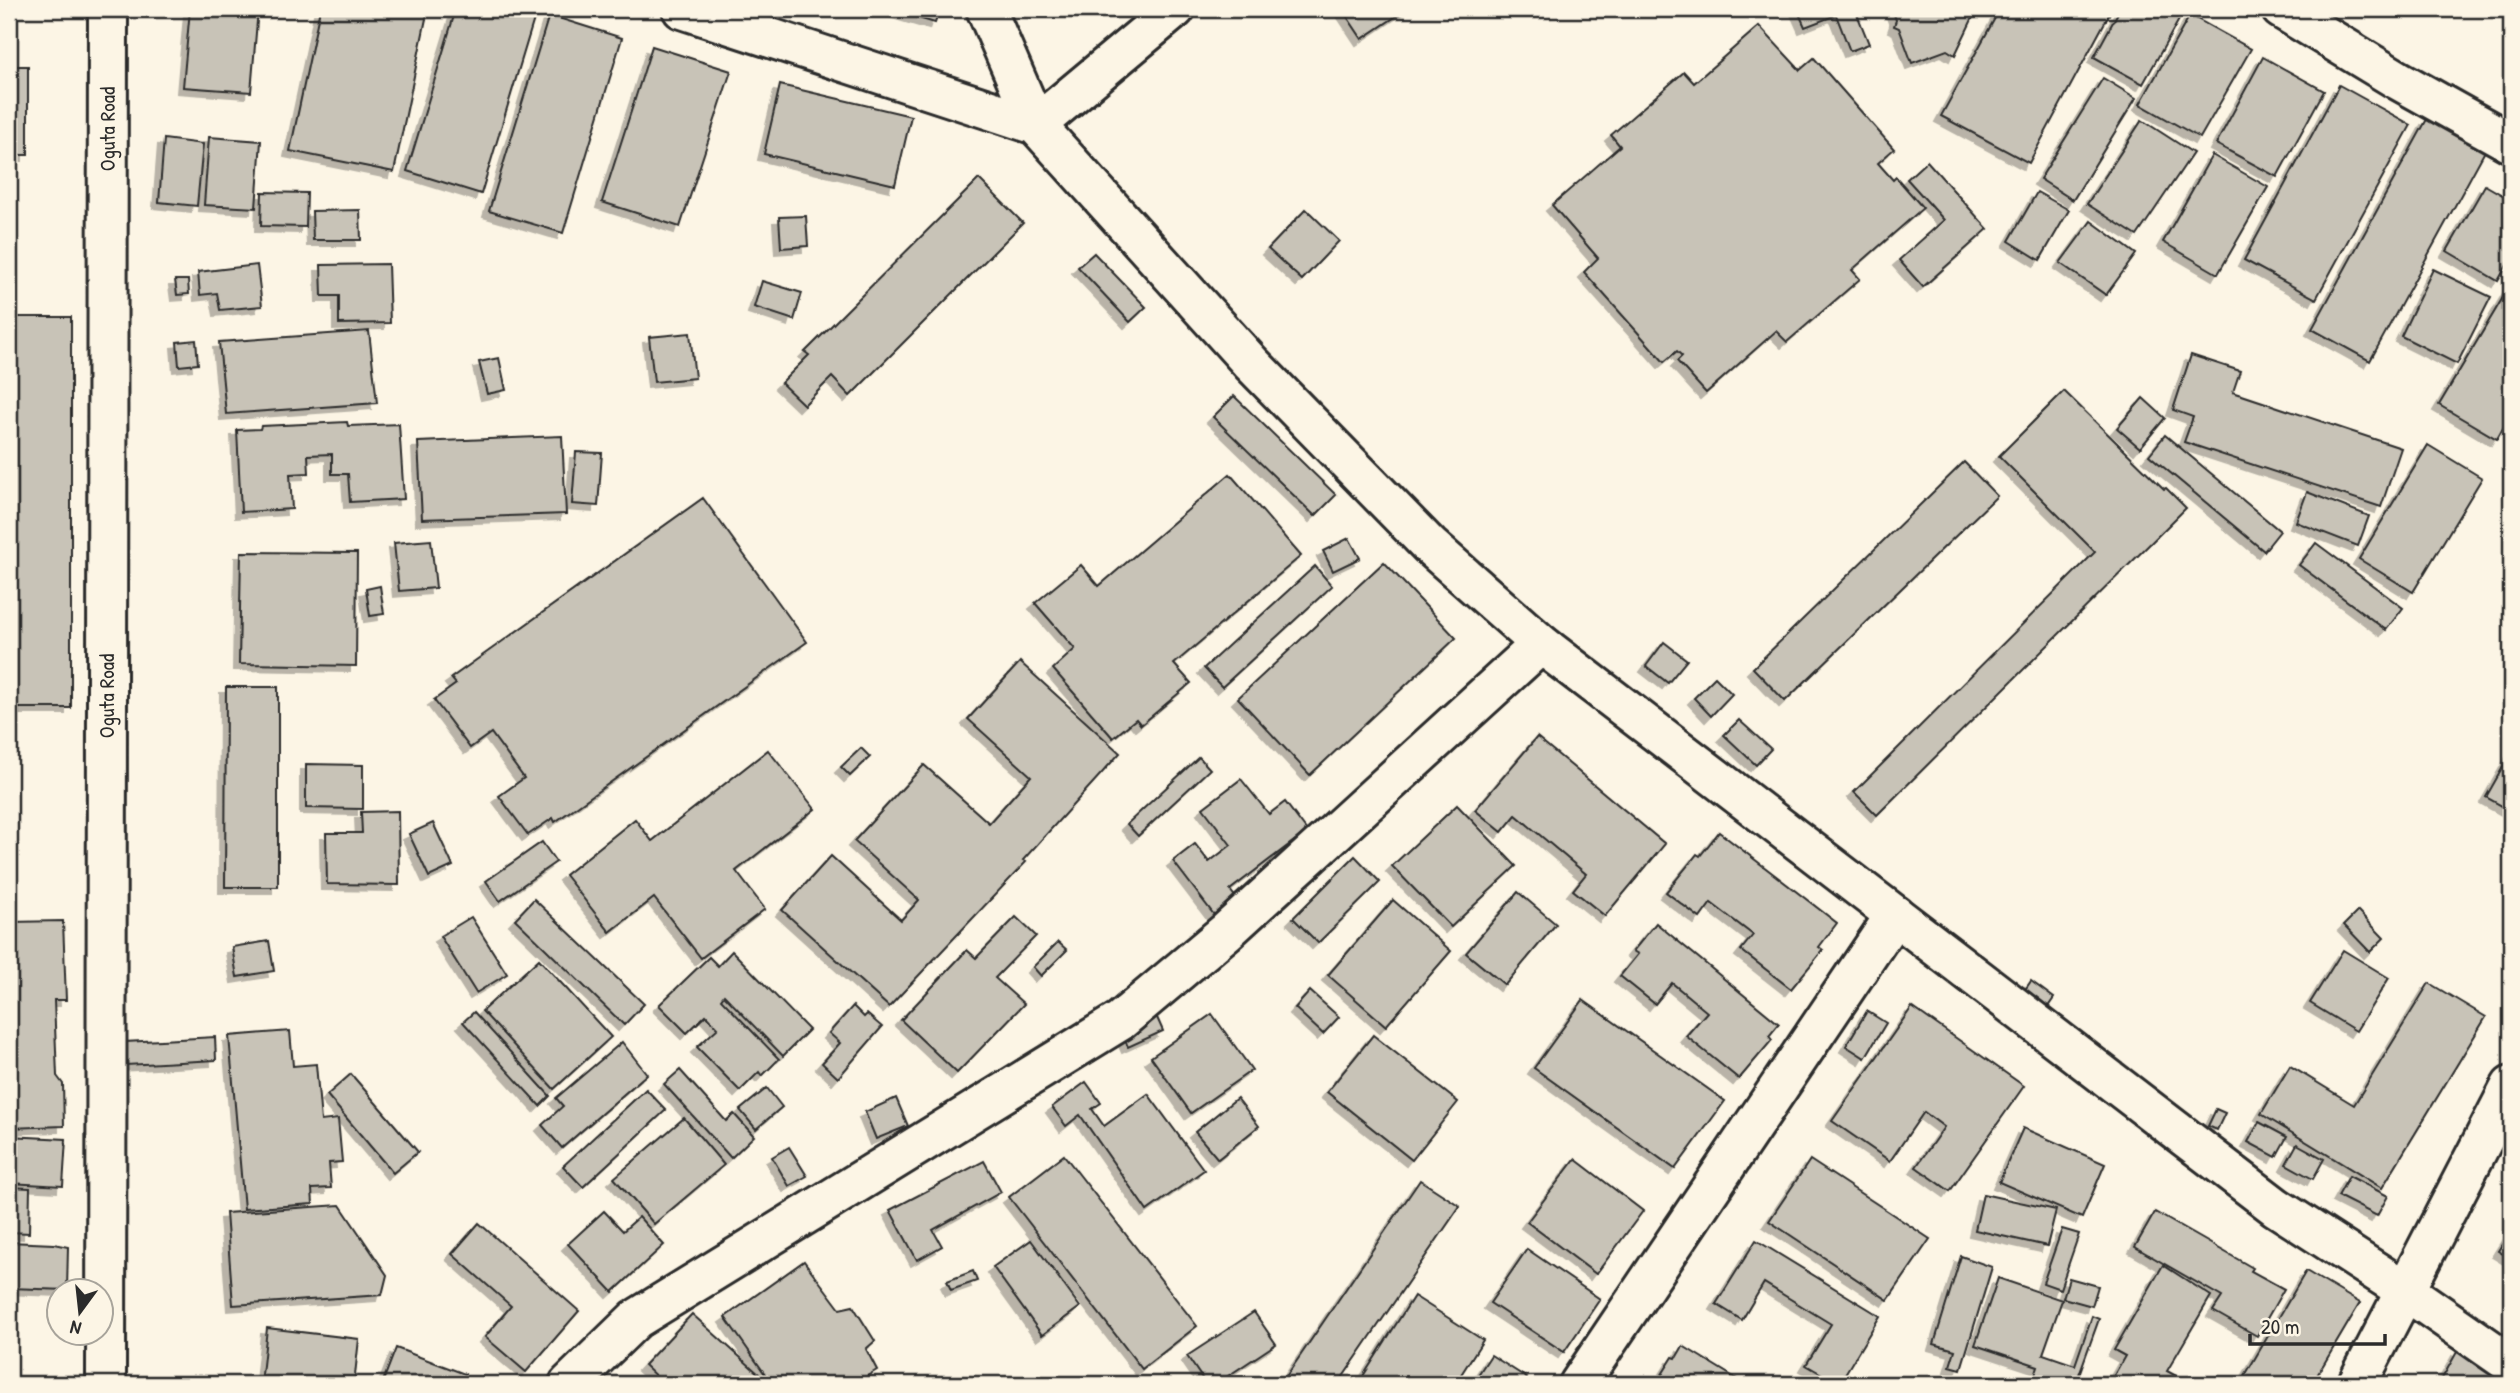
<svg xmlns="http://www.w3.org/2000/svg" width="2520" height="1393" font-family="'Patrick Hand',sans-serif">
<defs>
<filter id="shadow"><feDropShadow dx="-6" dy="6" stdDeviation="0" flood-color="#0004"/></filter>
</defs>
<rect width="100%" height="100%" fill="#fcf5e5"/>
<filter id="ink" filterUnits="userSpaceOnUse"><feTurbulence type="fractalNoise" baseFrequency=".0143" numOctaves="2"/><feDisplacementMap in="SourceGraphic" scale="14" xChannelSelector="R" yChannelSelector="G"/><feConvolveMatrix kernelMatrix="1 2 1 2 8 2 1 2 1" color-interpolation-filters="sRGB"/></filter>
<g filter="url(#ink)">
<!-- building -->
<g fill="#c8c3b7" stroke="#2b2b2b" stroke-width="2" filter="url(#shadow)">
<polygon points="190,9 258,9 251,92 183,87"/>
<polygon points="320,9 428,9 394,172 290,151"/>
<polygon points="456,9 537,9 481,194 407,171"/>
<polygon points="888,9 940,9 935,23"/>
<polygon points="1342,9 1407,9 1362,39"/>
<polygon points="1797,9 1855,9 1869,44 1850,51 1836,15 1805,27"/>
<polygon points="1892,9 1977,9 1955,55 1947,50 1912,63 1899,28 1894,26 1896,20"/>
<polygon points="2000,9 2112,9 2029,163 1941,116"/>
<polygon points="2120,9 2185,9 2143,84 2094,57"/>
<polygon points="549,15 622,38 563,233 489,211"/>
<polygon points="2190,15 2251,49 2200,138 2140,104"/>
<polygon points="1759,26 1800,70 1814,58 1894,149 1878,163 1893,180 1896,177 1923,208 1852,270 1860,279 1787,342 1776,331 1706,393 1677,361 1682,356 1677,351 1664,362 1584,272 1598,258 1552,205 1620,146 1611,135 1684,72 1694,83"/>
<polygon points="652,46 731,71 680,227 602,202"/>
<polygon points="2263,57 2324,91 2277,177 2216,144"/>
<rect x="9" y="66" width="19" height="89"/>
<polygon points="2103,78 2136,98 2073,200 2040,179"/>
<polygon points="780,85 911,116 895,185 764,154"/>
<polygon points="2339,85 2411,125 2316,299 2244,260"/>
<polygon points="2427,119 2485,151 2370,361 2312,329"/>
<polygon points="2142,120 2193,153 2137,236 2087,204"/>
<polygon points="209,137 261,141 256,208 204,205"/>
<polygon points="164,139 203,144 197,206 159,202"/>
<polygon points="2212,155 2268,187 2218,274 2163,242"/>
<polygon points="1927,161 1988,229 1923,287 1899,260 1944,220 1907,179"/>
<polygon points="9,174 12,174 14,308 9,308"/>
<polygon points="979,179 1023,223 850,396 832,377 804,405 781,383 809,355 805,352"/>
<polygon points="2485,185 2511,200 2511,258 2498,281 2447,251"/>
<polygon points="262,192 307,193 306,227 261,226"/>
<polygon points="2037,192 2069,210 2040,260 2009,241"/>
<polygon points="1306,209 1339,241 1302,280 1268,249"/>
<polygon points="360,210 361,240 313,240 312,211"/>
<polygon points="806,216 808,246 781,248 779,217"/>
<polygon points="2091,221 2136,254 2106,295 2060,263"/>
<polygon points="1094,253 1146,307 1130,322 1078,267"/>
<polygon points="388,264 390,323 339,324 339,296 322,296 321,265"/>
<polygon points="257,265 262,306 220,310 217,293 200,295 198,272"/>
<polygon points="2433,269 2491,297 2457,364 2401,336"/>
<polygon points="175,280 188,280 189,294 177,295"/>
<polygon points="762,281 802,293 794,320 754,307"/>
<polygon points="2511,284 2511,414 2497,439 2439,405"/>
<rect x="9" y="317" width="62" height="391"/>
<polygon points="369,331 377,403 226,414 219,342"/>
<polygon points="690,333 695,378 654,382 649,337"/>
<polygon points="196,340 198,364 179,366 177,342"/>
<polygon points="2191,355 2240,371 2233,392 2401,448 2381,507 2184,442 2193,417 2173,410"/>
<polygon points="499,358 506,390 487,394 479,362"/>
<polygon points="2064,391 2164,489 2166,488 2186,508 1877,815 1854,792 2095,552 1999,456"/>
<polygon points="1234,396 1336,495 1315,516 1213,417"/>
<polygon points="2143,398 2165,418 2140,448 2117,428"/>
<polygon points="347,422 348,426 399,424 404,499 350,502 348,474 332,474 332,454 308,455 309,473 290,474 292,509 241,512 237,430 260,429 261,426"/>
<polygon points="2165,435 2280,531 2264,551 2149,455"/>
<polygon points="562,436 566,514 422,519 418,442"/>
<polygon points="2428,445 2482,478 2413,592 2359,559"/>
<polygon points="576,452 602,453 598,506 572,504"/>
<polygon points="1964,462 1997,496 1785,701 1753,668"/>
<polygon points="1230,474 1301,556 1174,664 1191,683 1141,725 1136,719 1113,738 1053,669 1075,649 1035,603 1081,565 1099,586"/>
<polygon points="2307,492 2369,516 2358,546 2296,522"/>
<polygon points="703,498 807,642 555,822 553,818 528,835 499,796 524,778 491,733 470,748 434,700 456,684 451,678"/>
<polygon points="1349,538 1360,558 1333,571 1323,551"/>
<polygon points="431,540 436,588 399,591 394,543"/>
<polygon points="2316,543 2403,608 2386,630 2299,565"/>
<polygon points="241,552 357,553 356,666 239,664"/>
<polygon points="1384,562 1456,638 1310,775 1238,698"/>
<polygon points="1315,566 1332,586 1222,687 1204,668"/>
<polygon points="380,586 384,614 370,616 366,589"/>
<polygon points="1664,642 1687,660 1668,683 1646,666"/>
<polygon points="1020,662 1120,753 1023,860 1026,862 889,1007 782,910 831,856 901,920 919,900 854,841 924,765 989,823 1031,776 968,719"/>
<polygon points="1715,677 1732,694 1711,716 1694,698"/>
<polygon points="226,687 278,687 278,887 225,887"/>
<polygon points="1739,720 1771,749 1756,765 1724,735"/>
<polygon points="1537,737 1665,844 1605,916 1573,890 1586,874 1516,815 1502,832 1475,810"/>
<polygon points="861,748 870,757 850,776 841,767"/>
<polygon points="768,750 815,809 736,871 765,909 701,958 654,898 610,932 565,875 635,819 652,841"/>
<polygon points="2511,753 2511,811 2486,797"/>
<polygon points="1199,757 1210,769 1138,836 1127,824"/>
<polygon points="306,764 363,765 363,809 306,808"/>
<polygon points="1241,779 1269,814 1285,802 1307,831 1230,890 1240,903 1218,920 1173,861 1195,844 1209,862 1231,845 1203,808"/>
<polygon points="1457,805 1516,866 1451,927 1392,866"/>
<polygon points="398,811 399,885 327,884 326,833 362,833 361,812"/>
<polygon points="433,823 453,866 429,877 409,834"/>
<polygon points="1719,832 1837,923 1819,947 1823,950 1791,989 1741,950 1753,935 1711,903 1700,918 1666,892 1697,854 1700,856"/>
<polygon points="542,842 556,862 500,901 486,881"/>
<polygon points="1355,856 1380,882 1318,943 1293,918"/>
<polygon points="1518,892 1556,924 1505,985 1466,953"/>
<polygon points="534,899 644,1004 624,1025 515,919"/>
<polygon points="1393,900 1451,951 1386,1026 1328,975"/>
<polygon points="2358,911 2384,938 2370,952 2344,925"/>
<polygon points="471,917 507,974 476,993 440,936"/>
<polygon points="1016,917 1036,936 995,978 1024,1004 957,1073 901,1020 967,950 976,958"/>
<polygon points="63,921 66,1000 54,1000 57,1076 63,1084 64,1126 9,1128 9,922"/>
<polygon points="1656,923 1779,1024 1769,1036 1772,1040 1739,1079 1686,1036 1707,1012 1672,983 1655,1004 1620,976 1638,954 1633,951"/>
<polygon points="269,941 274,971 237,977 232,947"/>
<polygon points="1058,942 1067,950 1041,976 1033,967"/>
<polygon points="2343,950 2389,978 2356,1031 2310,1003"/>
<polygon points="732,951 809,1030 783,1056 724,995 721,999 779,1059 762,1076 759,1072 740,1091 697,1047 718,1028 706,1015 687,1033 659,1005 709,957 718,966"/>
<polygon points="539,959 611,1037 554,1089 482,1011"/>
<polygon points="2031,981 2054,998 2045,1011 2022,994"/>
<polygon points="2429,983 2486,1017 2382,1188 2261,1114 2290,1066 2354,1105"/>
<polygon points="1310,991 1339,1017 1323,1034 1295,1008"/>
<polygon points="1583,1000 1725,1101 1675,1169 1534,1068"/>
<polygon points="853,1006 864,1017 867,1014 882,1027 838,1078 822,1063 840,1043 829,1033"/>
<polygon points="1912,1007 2024,1086 1950,1191 1916,1167 1944,1127 1924,1112 1890,1161 1832,1121"/>
<polygon points="1867,1011 1886,1023 1865,1058 1846,1046"/>
<polygon points="474,1012 550,1096 540,1106 463,1022"/>
<polygon points="1155,1013 1163,1031 1128,1047 1120,1029"/>
<polygon points="1212,1014 1252,1070 1191,1113 1151,1057"/>
<polygon points="290,1031 293,1066 316,1064 321,1121 338,1119 342,1162 329,1163 331,1188 312,1189 313,1204 244,1209 229,1036"/>
<polygon points="1373,1035 1458,1102 1412,1160 1327,1092"/>
<polygon points="215,1037 216,1060 126,1065 125,1042"/>
<polygon points="622,1042 647,1074 562,1148 542,1125 563,1106 556,1098"/>
<polygon points="680,1070 726,1121 734,1114 754,1136 731,1158 664,1084"/>
<polygon points="351,1074 418,1152 393,1173 327,1095"/>
<polygon points="1086,1082 1101,1103 1092,1109 1104,1126 1148,1094 1204,1170 1147,1211 1080,1115 1066,1126 1052,1107"/>
<polygon points="767,1088 782,1107 756,1129 740,1110"/>
<polygon points="646,1089 666,1110 583,1187 563,1166"/>
<polygon points="896,1098 908,1126 876,1139 865,1112"/>
<polygon points="1237,1098 1259,1126 1218,1159 1195,1132"/>
<polygon points="2216,1109 2225,1113 2217,1130 2208,1126"/>
<polygon points="684,1118 724,1165 654,1224 614,1178"/>
<polygon points="2259,1122 2287,1137 2276,1157 2248,1142"/>
<polygon points="2023,1128 2105,1164 2082,1218 1999,1182"/>
<polygon points="9,1136 66,1139 63,1186 9,1183"/>
<polygon points="2297,1144 2324,1159 2313,1179 2286,1164"/>
<polygon points="789,1147 807,1176 789,1186 772,1157"/>
<polygon points="1064,1155 1197,1326 1142,1369 1009,1197"/>
<polygon points="1575,1159 1643,1211 1596,1274 1527,1222"/>
<polygon points="1810,1160 1930,1239 1888,1300 1769,1221"/>
<polygon points="984,1161 1001,1192 933,1230 942,1246 917,1260 890,1210"/>
<polygon points="2349,1176 2388,1196 2377,1216 2338,1196"/>
<polygon points="1420,1180 1460,1206 1338,1384 1281,1384"/>
<polygon points="9,1187 30,1188 29,1233 9,1232"/>
<polygon points="1983,1194 2056,1210 2047,1246 1975,1230"/>
<polygon points="340,1205 387,1275 382,1295 233,1305 226,1213"/>
<polygon points="604,1211 623,1231 639,1217 664,1245 613,1292 568,1244"/>
<polygon points="2155,1212 2253,1268 2251,1271 2284,1289 2257,1336 2213,1311 2222,1297 2135,1247"/>
<polygon points="479,1223 579,1311 526,1372 485,1337 511,1306 452,1254"/>
<polygon points="2062,1229 2079,1234 2060,1289 2043,1283"/>
<polygon points="2511,1230 2511,1259 2498,1251"/>
<polygon points="1031,1240 1080,1307 1042,1335 993,1267"/>
<polygon points="1756,1240 1880,1316 1839,1384 1806,1365 1831,1324 1764,1283 1742,1320 1716,1304"/>
<polygon points="9,1242 54,1244 68,1247 67,1290 9,1288"/>
<polygon points="1527,1249 1600,1299 1564,1352 1490,1303"/>
<polygon points="1961,1256 1992,1267 1961,1369 1950,1366 1955,1350 1934,1344"/>
<polygon points="804,1261 840,1309 853,1306 875,1341 866,1349 877,1370 854,1384 772,1384 725,1317"/>
<polygon points="2163,1265 2211,1296 2167,1371 2191,1384 2109,1384 2125,1356 2114,1350"/>
<polygon points="973,1271 977,1281 951,1290 947,1281"/>
<polygon points="2306,1271 2360,1303 2312,1384 2240,1384"/>
<polygon points="1998,1278 2062,1300 2043,1354 2075,1365 2092,1316 2099,1319 2077,1380 2073,1378 2071,1384 2032,1384 2038,1366 1975,1345"/>
<polygon points="2069,1278 2098,1286 2092,1306 2063,1298"/>
<polygon points="1414,1296 1483,1340 1455,1384 1358,1384"/>
<polygon points="1254,1312 1276,1344 1216,1384 1206,1384 1187,1356"/>
<polygon points="692,1314 770,1384 664,1384 644,1365"/>
<polygon points="267,1328 359,1339 354,1384 261,1384"/>
<polygon points="1683,1346 1745,1384 1656,1384 1673,1357 1676,1358"/>
<polygon points="396,1348 465,1374 461,1384 382,1384"/>
<polygon points="2458,1350 2511,1380 2511,1384 2439,1384"/>
<polygon points="1491,1355 1527,1378 1523,1384 1472,1384"/>
<polygon points="646,1377 653,1384 640,1384"/>
</g>
<g fill="none" stroke-linecap="round" stroke-linejoin="round">
<!-- street casing -->
<g stroke="#2b2b2b" stroke-width="44">
<g id="street">
<polyline points="986,9 1036,125 1175,9"/>
<polyline points="2281,9 2398,80 2511,143"/>
<polyline points="569,1384 636,1319 1120,1021 1226,932 1541,644"/>
<polyline points="1579,1384 1895,915"/>
</g>
</g>
<!-- secondary casing -->
<g stroke="#2b2b2b" stroke-width="44">
<g id="secondary">
<polyline points="682,9 1036,125 1251,363 1430,546 1541,644 2276,1207 2406,1291 2511,1364"/>
<path id="s1" d="M106,1384L108,9"/>
<polyline points="2357,1384 2511,1086"/>
</g>
</g>
<!-- street -->
<use href="#street" stroke="#fcf5e5" stroke-width="38"/>
<!-- secondary -->
<use href="#secondary" stroke="#fcf5e5" stroke-width="38"/>
</g>
</g>
<g text-anchor="middle" stroke-width="6" stroke-linejoin="round" paint-order="stroke">
<!-- street labels -->
<g font-size="21" fill="#2b2b2b" stroke="#fcf5e5">
<text dy="7" stroke="none"><textPath href="#s1" startOffset="1255">Oguta Road</textPath></text>
<text dy="7" stroke="none"><textPath href="#s1" startOffset="688">Oguta Road</textPath></text>
</g>
</g>
<!-- margin -->
<rect width="2520" height="1393" fill="none" stroke="#fcf5e5" stroke-width="35"/>
<rect x="18" y="18" width="2485" height="1358" fill="none" stroke="#2b2b2b" stroke-width="2.5" filter="url(#ink)"/>
<!-- north arrow -->
<g transform="translate(80 1312) rotate(195)"><circle r="33" fill="#fcf5e5" stroke="#a8a49b" stroke-width="2"/>
<path d="M0-5L12 26L0 18L-12 26Z" fill="#2b2b2b"/>
<text y="-10" font-size="19" font-weight="bold" text-anchor="middle" fill="#2b2b2b">N</text>
</g>
<!-- scale -->
<path d="M2250 1334v10h135v-10" fill="none" stroke="#2b2b2b" stroke-width="3.5"/>
<text x="2261" y="1334" font-size="21" fill="#2b2b2b" stroke="#fcf5e5" stroke-width="5" paint-order="stroke">20 m</text>
</svg>
